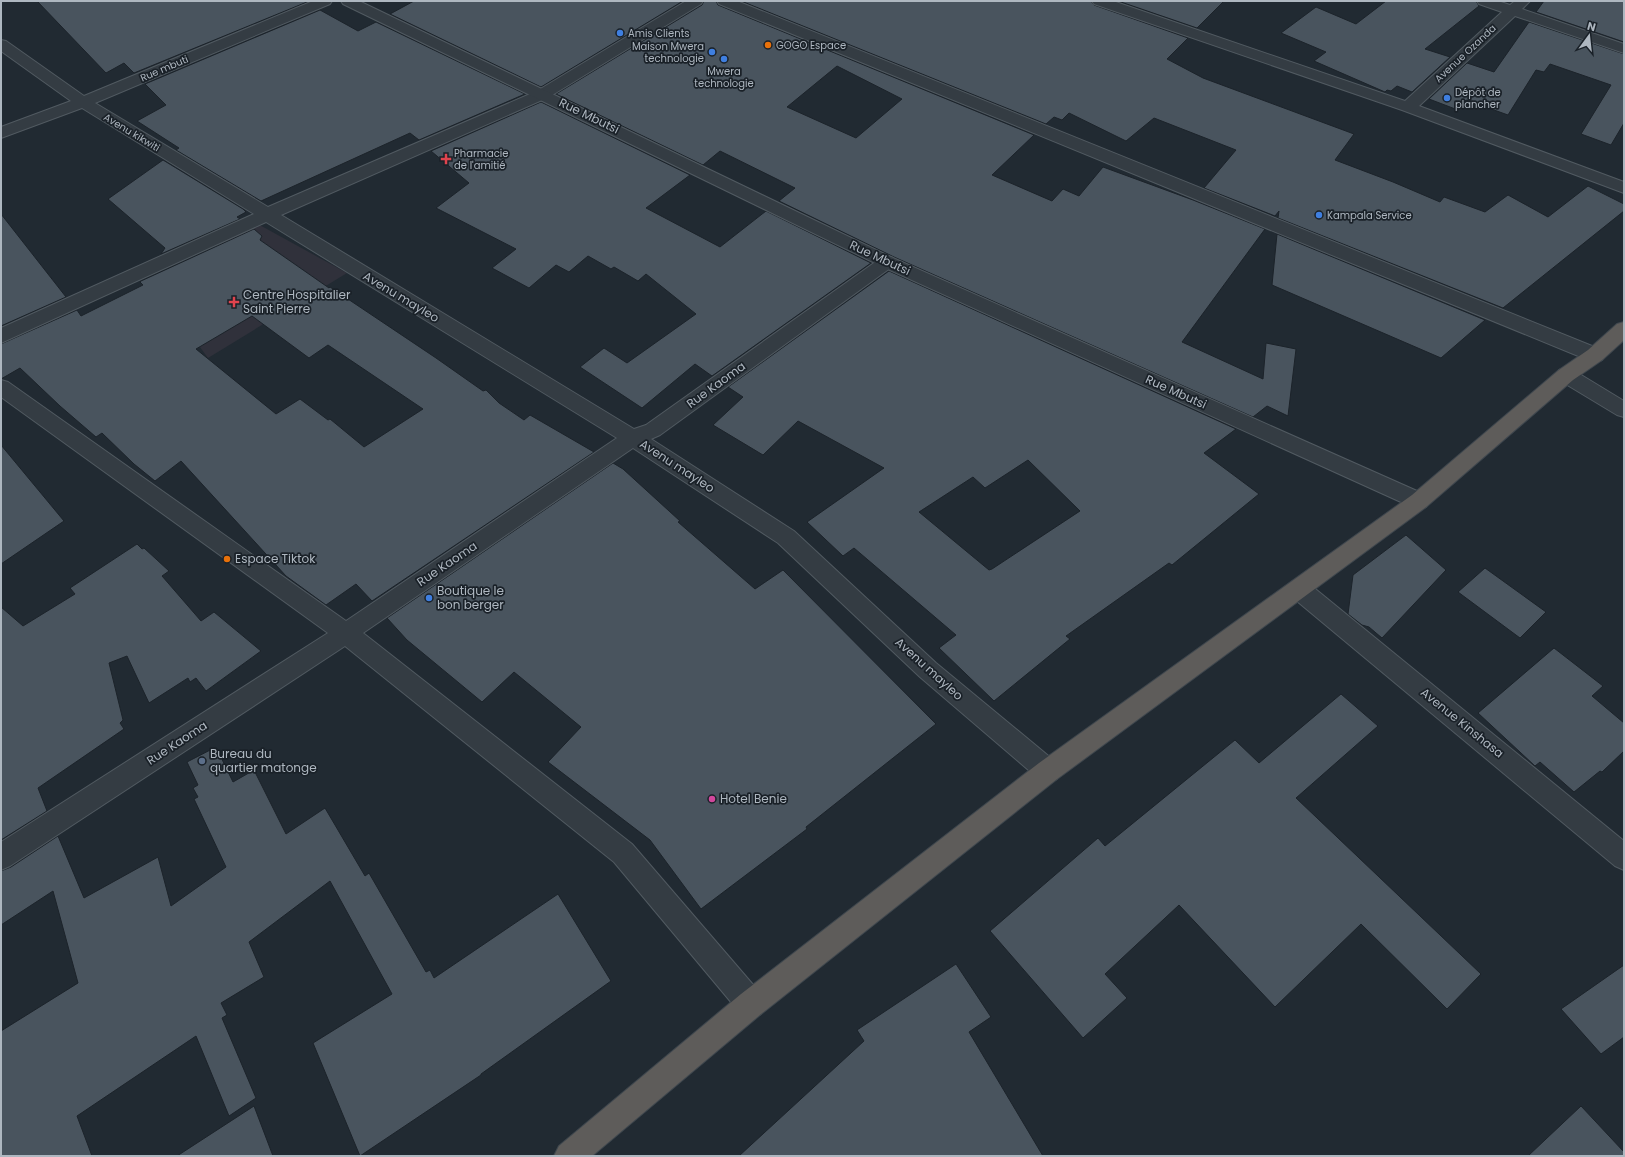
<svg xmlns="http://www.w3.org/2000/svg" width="1625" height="1157" font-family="Poppins,sans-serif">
<rect width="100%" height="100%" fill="#212a32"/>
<!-- medical -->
<polygon fill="#30313b" points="256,223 347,273 208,358 153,283"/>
<!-- building -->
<g fill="#49545e" stroke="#1c232a" fill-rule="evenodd">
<polygon points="37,1 305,1 307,2 134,73 124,63 106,73"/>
<polygon points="414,1 683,1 541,87 390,14"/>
<path d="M704,1H716L718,5L1034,135L992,175L1052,201L1063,189L1079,196L1103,167L1193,200L1265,229L1182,342L1263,379L1266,343L1296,349L1288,416L1267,406L1253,417L894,257L779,201L795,188L720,151L703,165L556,94L702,5ZM837,66L902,99L856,138L787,107Z"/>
<polygon points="741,1 1091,1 1094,5 1188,38 1167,59 1203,78 1354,134 1335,160 1393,182 1440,202 1444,197 1485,212 1508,195 1548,217 1588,186 1624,204 1624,211 1503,308 1278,218 1279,211 1275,216 1204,188 1236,150 1154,118 1126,141 1069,113 1062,120 1054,117 1046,124"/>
<polygon points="1118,1 1224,1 1197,28"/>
<polygon points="1386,1 1476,1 1479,6 1425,49 1450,57 1412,92 1397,86 1391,91 1387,90 1385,92 1314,61 1326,52 1281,33 1316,7 1356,24"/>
<polygon points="1544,1 1624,1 1624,42 1536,12"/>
<polygon points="320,10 358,31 376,22 525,94 419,140 410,133 261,201 176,150 179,148 137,121 166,105 145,84"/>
<polygon points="1529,22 1624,54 1624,123 1611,145 1581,134 1611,85 1550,64 1544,72 1536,70 1508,115 1466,100 1458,110 1429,99 1467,63 1494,72"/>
<polygon points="541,102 690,175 646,208 720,247 766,211 871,263 712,376 695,364 642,408 580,367 604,348 627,363 696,314 646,274 638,281 614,267 611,269 588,256 569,272 556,265 529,288 492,268 516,249 436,208 469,183 431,151"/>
<polygon points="163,160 243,209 246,212 237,217 240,219 161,254 165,248 108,199"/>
<polygon points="1,214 66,297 1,326"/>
<path d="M254,229L262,236L260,240L329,288L330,287L436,358L483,391L486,390L499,403L524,420L530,415L594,452L372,601L356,584L326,605L286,576L181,461L155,481L134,464L102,433L96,437L60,406L20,368L1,379V344L77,310L81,316L143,285L140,282L141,281ZM252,316L309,358L328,345L423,409L364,447L330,419L328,420L300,399L276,414L196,349Z"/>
<polygon points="1277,234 1485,320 1441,358 1272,285"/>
<path d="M889,271L1236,429L1204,453L1259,494L1172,565L1169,563L1066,636L1070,639L994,701L939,648L956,635L854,548L843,556L807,522L884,468L798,421L763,455L713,425L743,397L728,387ZM1028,460L1080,511L992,569L989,570L919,512L973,477L985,488Z"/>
<polygon points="1,445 64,521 1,564"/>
<polygon points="613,463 623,469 680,521 678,522 755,589 783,570 936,724 806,827 807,829 701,909 650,840 548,762 581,727 514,672 482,702 407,640 387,618"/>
<polygon points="1406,535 1446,570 1382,638 1369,627 1362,625 1348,614 1353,575"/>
<polygon points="137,544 142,549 144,548 169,571 162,576 201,621 214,612 261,651 206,691 196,678 190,682 188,678 149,703 127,656 109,663 123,720 120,723 124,729 38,788 47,811 1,840 1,607 23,626 75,594 70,588"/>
<polygon points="1485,568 1546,612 1520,638 1458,592"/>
<polygon points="1554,648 1603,686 1592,696 1624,723 1624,751 1602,772 1600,771 1574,792 1540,762 1535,766 1478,713"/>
<polygon points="1341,694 1378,726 1296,798 1481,974 1447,1009 1361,924 1275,1007 1179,905 1105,974 1127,998 1083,1038 990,931 1098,838 1105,846 1235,740 1259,763"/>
<polygon points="216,747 233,782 254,770 286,834 325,808 365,876 369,873 426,972 430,970 434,978 558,894 611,981 481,1074 481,1075 360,1156 313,1043 392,994 330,881 249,942 264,977 221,1003 227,1015 222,1018 256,1098 229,1116 196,1036 77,1116 92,1156 1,1156 1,1031 78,983 53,891 1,925 1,871 11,867 58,836 84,898 158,857 171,906 226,867 194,799 198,797 193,788 198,785 187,762"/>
<polygon points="956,964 991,1017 969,1032 1043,1156 739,1156 864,1041 857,1030"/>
<polygon points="1624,965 1624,1037 1601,1054 1561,1009"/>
<polygon points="254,1106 273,1156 177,1156"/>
<polygon points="1581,1106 1624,1152 1624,1156 1528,1156"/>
</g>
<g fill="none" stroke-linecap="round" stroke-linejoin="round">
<!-- minor casing -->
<g stroke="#515a61" stroke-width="2">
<g id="minor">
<polygon points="313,1 332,1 330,4 95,103 268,207 537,91 686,1 703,1 701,4 549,97 281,215 634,429 646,425 881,258 887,256 893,258 896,262 893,266 660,435 651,439 794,531 936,663 1057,763 1060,771 1057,779 1048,782 1039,779 920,677 778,543 633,448 363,633 632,844 761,994 765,1004 761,1014 751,1018 741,1014 614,862 345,646 10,866 1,870 1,842 328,633 1,397 1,380 8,382 346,621 617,438 266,222 1,343 1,328 254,214 82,108 1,138 1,127 71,101 1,51 1,40 6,41 84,96"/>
<polygon points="717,1 737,1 1602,350 1605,355 1602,360 1595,362 1588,360 719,4"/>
<polygon points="1092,1 1113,1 1405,101 1502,12 1479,4 1477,1 1498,1 1510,5 1515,1 1530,1 1522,9 1624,44 1624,53 1515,16 1419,106 1624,182 1624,193 1402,110 1094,4"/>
<polygon points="1566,368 1573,370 1624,401 1624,417 1617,415 1559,380 1556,375 1559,370"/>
<polygon points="1300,581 1308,583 1624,841 1624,870 1615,866 1292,597 1289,590 1292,583"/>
</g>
</g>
<!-- tertiary casing -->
<g stroke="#515a61" stroke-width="2">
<polygon id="tertiary" points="341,1 359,1 893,258 1426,495 1429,501 1426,507 1419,509 1412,507 881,266 343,4"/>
</g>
<!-- trunk casing -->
<g stroke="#3f474e" stroke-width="2">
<polygon id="trunk" points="1624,322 1624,340 1602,360 1573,380 1426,507 1057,779 761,1014 592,1156 554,1156 559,1146 741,994 1039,763 1412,495 1559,370 1588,350 1617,324"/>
</g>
<!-- minor -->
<use href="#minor" fill="#343c43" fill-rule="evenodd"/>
<!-- tertiary -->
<use href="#tertiary" fill="#343c43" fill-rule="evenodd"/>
<!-- trunk -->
<use href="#trunk" fill="#5e5c5a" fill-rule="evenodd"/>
</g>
<!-- markers -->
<g fill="#3f7fe0" stroke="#1a2128" stroke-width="1.5">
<circle cx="620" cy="33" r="4"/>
<circle cx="712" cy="52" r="4"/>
<circle cx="724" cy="59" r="4"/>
<circle cx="1447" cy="98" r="4"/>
<circle cx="1319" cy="215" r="4"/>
<circle cx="429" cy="598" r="4"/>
</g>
<g fill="#e8710a" stroke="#1a2128" stroke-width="1.5">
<circle cx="768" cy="45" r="4"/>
<circle cx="227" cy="559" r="4"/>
</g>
<g fill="#e0444e" stroke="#1a2128" stroke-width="1.5">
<path d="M444 153h4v4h4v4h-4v4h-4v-4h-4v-4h4z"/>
<path d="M232 296h4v4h4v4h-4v4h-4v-4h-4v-4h4z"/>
</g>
<circle fill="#5c6f8a" stroke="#1a2128" stroke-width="1.5" cx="202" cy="761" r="4"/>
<circle fill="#d1479c" stroke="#1a2128" stroke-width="1.5" cx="712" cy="799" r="4"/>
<g text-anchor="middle" stroke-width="3.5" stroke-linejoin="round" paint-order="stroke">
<!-- far-poi labels -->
<g font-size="10" fill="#aeb7c0" stroke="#1a2128" text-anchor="start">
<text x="628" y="37">Amis Clients</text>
<text x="776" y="49">GOGO Espace</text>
<text x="704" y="50" text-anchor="end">Maison Mwera<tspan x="704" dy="12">technologie</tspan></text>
<text x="724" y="75" text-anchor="middle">Mwera<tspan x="724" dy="12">technologie</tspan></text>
<text x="1455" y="96">Dépôt de<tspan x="1455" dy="12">plancher</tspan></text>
<text x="454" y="157">Pharmacie<tspan x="454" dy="12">de l'amitié</tspan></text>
<text x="1327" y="219">Kampala Service</text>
</g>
<!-- far-street labels -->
<g font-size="10" fill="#aeb7c0" stroke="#1a2128">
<text transform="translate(1465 53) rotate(-43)" y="4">Avenue Ozanda</text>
<text transform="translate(164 68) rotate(-23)" y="4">Rue mbuti</text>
<text transform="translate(132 132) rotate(31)" y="4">Avenu kikwiti</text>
</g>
<!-- street labels -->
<g font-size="12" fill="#aeb7c0" stroke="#1a2128">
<text transform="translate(589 116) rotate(26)" y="4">Rue Mbutsi</text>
<text transform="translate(880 258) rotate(25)" y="4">Rue Mbutsi</text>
<text transform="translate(401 297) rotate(31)" y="4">Avenu mayleo</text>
<text transform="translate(716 385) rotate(-36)" y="4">Rue Kaoma</text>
<text transform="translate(1176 392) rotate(24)" y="4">Rue Mbutsi</text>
<text transform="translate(677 466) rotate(33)" y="4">Avenu mayleo</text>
<text transform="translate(447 564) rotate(-34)" y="4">Rue Kaoma</text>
<text transform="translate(929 669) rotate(42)" y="4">Avenu mayleo</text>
<text transform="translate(1462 723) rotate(39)" y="4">Avenue Kinshasa</text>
<text transform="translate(177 743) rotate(-33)" y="4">Rue Kaoma</text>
</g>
<!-- poi labels -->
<g font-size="12" fill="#aeb7c0" stroke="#1a2128" text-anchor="start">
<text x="243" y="299">Centre Hospitalier<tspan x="243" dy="14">Saint Pierre</tspan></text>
<text x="235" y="563">Espace Tiktok</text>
<text x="437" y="595">Boutique le<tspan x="437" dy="14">bon berger</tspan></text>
<text x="210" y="758">Bureau du<tspan x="210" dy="14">quartier matonge</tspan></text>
<text x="720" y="803">Hotel Benie</text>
</g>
</g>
<!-- border -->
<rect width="1625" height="1157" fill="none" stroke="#aeb7c0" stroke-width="4"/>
<!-- north arrow -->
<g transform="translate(1589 36) rotate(15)" stroke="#1a2128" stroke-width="3" paint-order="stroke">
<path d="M0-3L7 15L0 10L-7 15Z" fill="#aeb7c0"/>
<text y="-6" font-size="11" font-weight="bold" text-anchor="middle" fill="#aeb7c0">N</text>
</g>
</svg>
